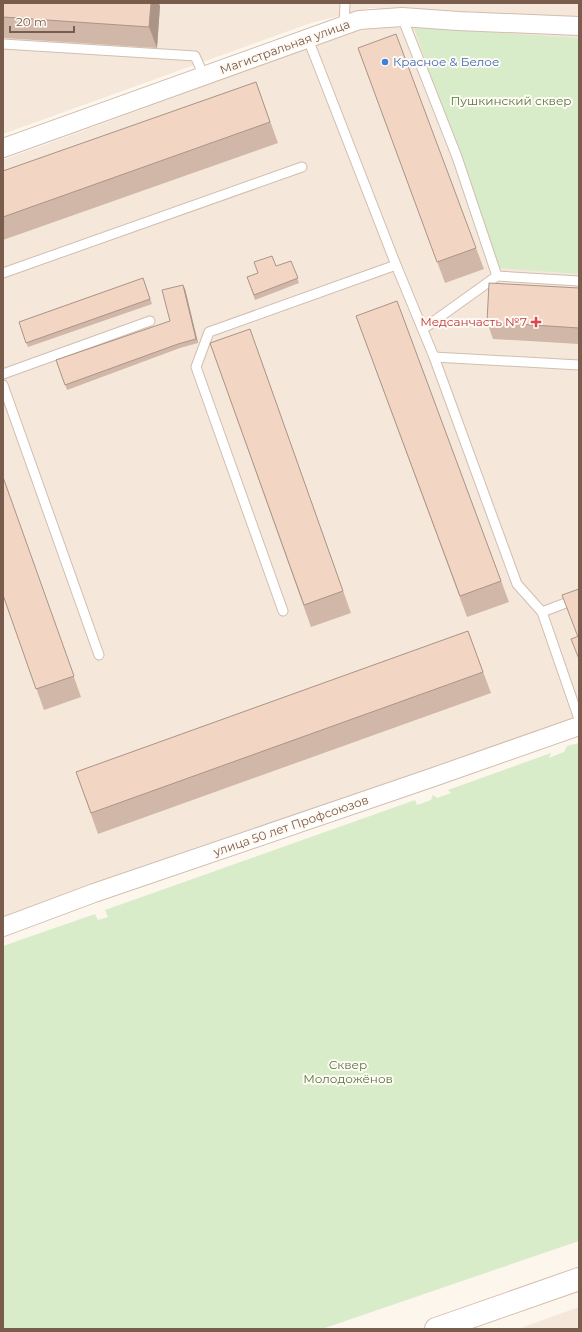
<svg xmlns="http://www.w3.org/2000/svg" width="582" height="1332" font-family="Montserrat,sans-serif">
<rect width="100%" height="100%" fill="#fdf6ec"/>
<!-- residential -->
<g fill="#f5e8da">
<polygon points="3,3 579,3 579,18 371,8 311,23 3,134"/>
<polygon points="387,24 579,32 579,717 3,920 3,160 353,32"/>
<polygon points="579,1307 579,1329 518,1329"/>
</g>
<!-- green -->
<g fill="#d8ecc9">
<polygon points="414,27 579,38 579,274 496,268"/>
<polygon points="579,743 579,1241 322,1329 3,1329 3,946 95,914 98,920 108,917 105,910 415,800 417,805 431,800 433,795 437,798 451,793 448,790 551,753 549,758 564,752 567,746"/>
</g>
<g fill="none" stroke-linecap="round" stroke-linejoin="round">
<!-- lane casing -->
<g stroke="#d1beb0" stroke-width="11">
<g id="lane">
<polyline points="402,17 457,157 497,276 423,329"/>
<polyline points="344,26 345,3"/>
<polyline points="308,39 396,265 434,357 517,584 542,612 579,719"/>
<polyline points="3,44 195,56 204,76"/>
<polyline points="3,273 302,167"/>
<polyline points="497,276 579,281"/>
<polyline points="434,357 579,365"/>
<polyline points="3,374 150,321"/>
<polyline points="3,385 99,655"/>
<polyline points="283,611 196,367 209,332 396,265"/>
<polyline points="542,612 579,598"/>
</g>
</g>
<!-- street casing -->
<g stroke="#d1beb0" stroke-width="20">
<g id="street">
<polyline points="3,148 359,20 402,17 458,21 579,26"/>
<polyline points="3,927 94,893 428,779 579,726"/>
</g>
</g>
<!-- secondary casing -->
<g stroke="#d6c0b0" stroke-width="24">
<polyline id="secondary" points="436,1329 579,1279"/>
</g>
<!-- lane -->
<use href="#lane" stroke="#fff" stroke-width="9"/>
<!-- street -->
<use href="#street" stroke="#fff" stroke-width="18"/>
<!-- secondary -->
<use href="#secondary" stroke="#fff" stroke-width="22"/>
</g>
<!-- wall -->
<g fill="#d1b7a8">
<polygon points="3,3 160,6 157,48 3,38"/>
<polygon points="358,48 476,248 484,269 445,283"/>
<polygon points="256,82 278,143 3,240 3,171"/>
<polygon points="291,261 299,283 255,300 247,277"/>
<polygon points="143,278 152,304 28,347 19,322"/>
<polygon points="579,288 579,344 493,339 487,322"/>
<polygon points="185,289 198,343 180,348 67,390 56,360 170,321"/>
<polygon points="397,301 509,602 467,617 356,316"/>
<polygon points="250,329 351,613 311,627 210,343"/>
<polygon points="3,477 81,697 44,710 3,595"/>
<polygon points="468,631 491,693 98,834 76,772"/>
</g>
<!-- shaded-wall -->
<g fill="#aa9588">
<polygon points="151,3 159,3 160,6 157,48 149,27"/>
<polygon points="183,285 185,289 198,343 196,339"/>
</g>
<!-- building -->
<g fill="#f3d5c3" stroke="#aa9588">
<polygon points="3,3 151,3 149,27 3,17"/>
<polygon points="396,34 476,248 437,262 358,48"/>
<polygon points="256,82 270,122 3,217 3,171"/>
<polygon points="272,256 276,266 291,261 298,278 254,295 247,277 258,273 254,262"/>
<polygon points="143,278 150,299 26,343 19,322"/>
<polygon points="489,283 579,288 579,328 487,322"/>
<polygon points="183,285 196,339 178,344 65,385 56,360 170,321 162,290"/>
<polygon points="397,301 501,581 460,596 356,316"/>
<polygon points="250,329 343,591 304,605 210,343"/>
<polygon points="3,477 74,676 36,689 3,595"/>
<polygon points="579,589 579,636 578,637 562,595"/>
<polygon points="468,631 483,672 91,813 76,772"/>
<polygon points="579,636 579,659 571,639"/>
</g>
<!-- markers -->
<circle fill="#3f7fe0" stroke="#fffaf3" stroke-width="1.5" cx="385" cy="62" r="4"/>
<path fill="#e0444e" stroke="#fffaf3" stroke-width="1.5" d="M534 316h4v4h4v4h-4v4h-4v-4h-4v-4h4z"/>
<g text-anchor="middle" stroke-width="4" stroke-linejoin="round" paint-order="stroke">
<!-- street labels -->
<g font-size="12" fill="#7a5c4d" stroke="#fffaf3">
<text transform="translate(285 47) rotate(-20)" y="4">Магистральная улица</text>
<text transform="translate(291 826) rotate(-19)" y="4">улица 50 лет Профсоюзов</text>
</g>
<!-- shop labels -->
<g font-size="12" fill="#366cbe" stroke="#fffaf3" text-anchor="start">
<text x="393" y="66">Красное &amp; Белое</text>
</g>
<!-- park labels -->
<g font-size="12" fill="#537a41" stroke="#fffaf3">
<text x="511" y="105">Пушкинский сквер</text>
<text x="348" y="1069">Сквер<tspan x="348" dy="14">Молодожёнов</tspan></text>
</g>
<!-- health labels -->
<g font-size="12" fill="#be3a42" stroke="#fffaf3" text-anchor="end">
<text x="527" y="326">Медсанчасть №7</text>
</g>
</g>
<!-- border -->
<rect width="582" height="1332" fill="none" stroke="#7a5c4d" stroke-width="8"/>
<!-- scale -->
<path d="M10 26v6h64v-6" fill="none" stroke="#7a5c4d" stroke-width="2"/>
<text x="16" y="26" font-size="12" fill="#7a5c4d" stroke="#fffaf3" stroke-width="3" paint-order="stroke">20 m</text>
</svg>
